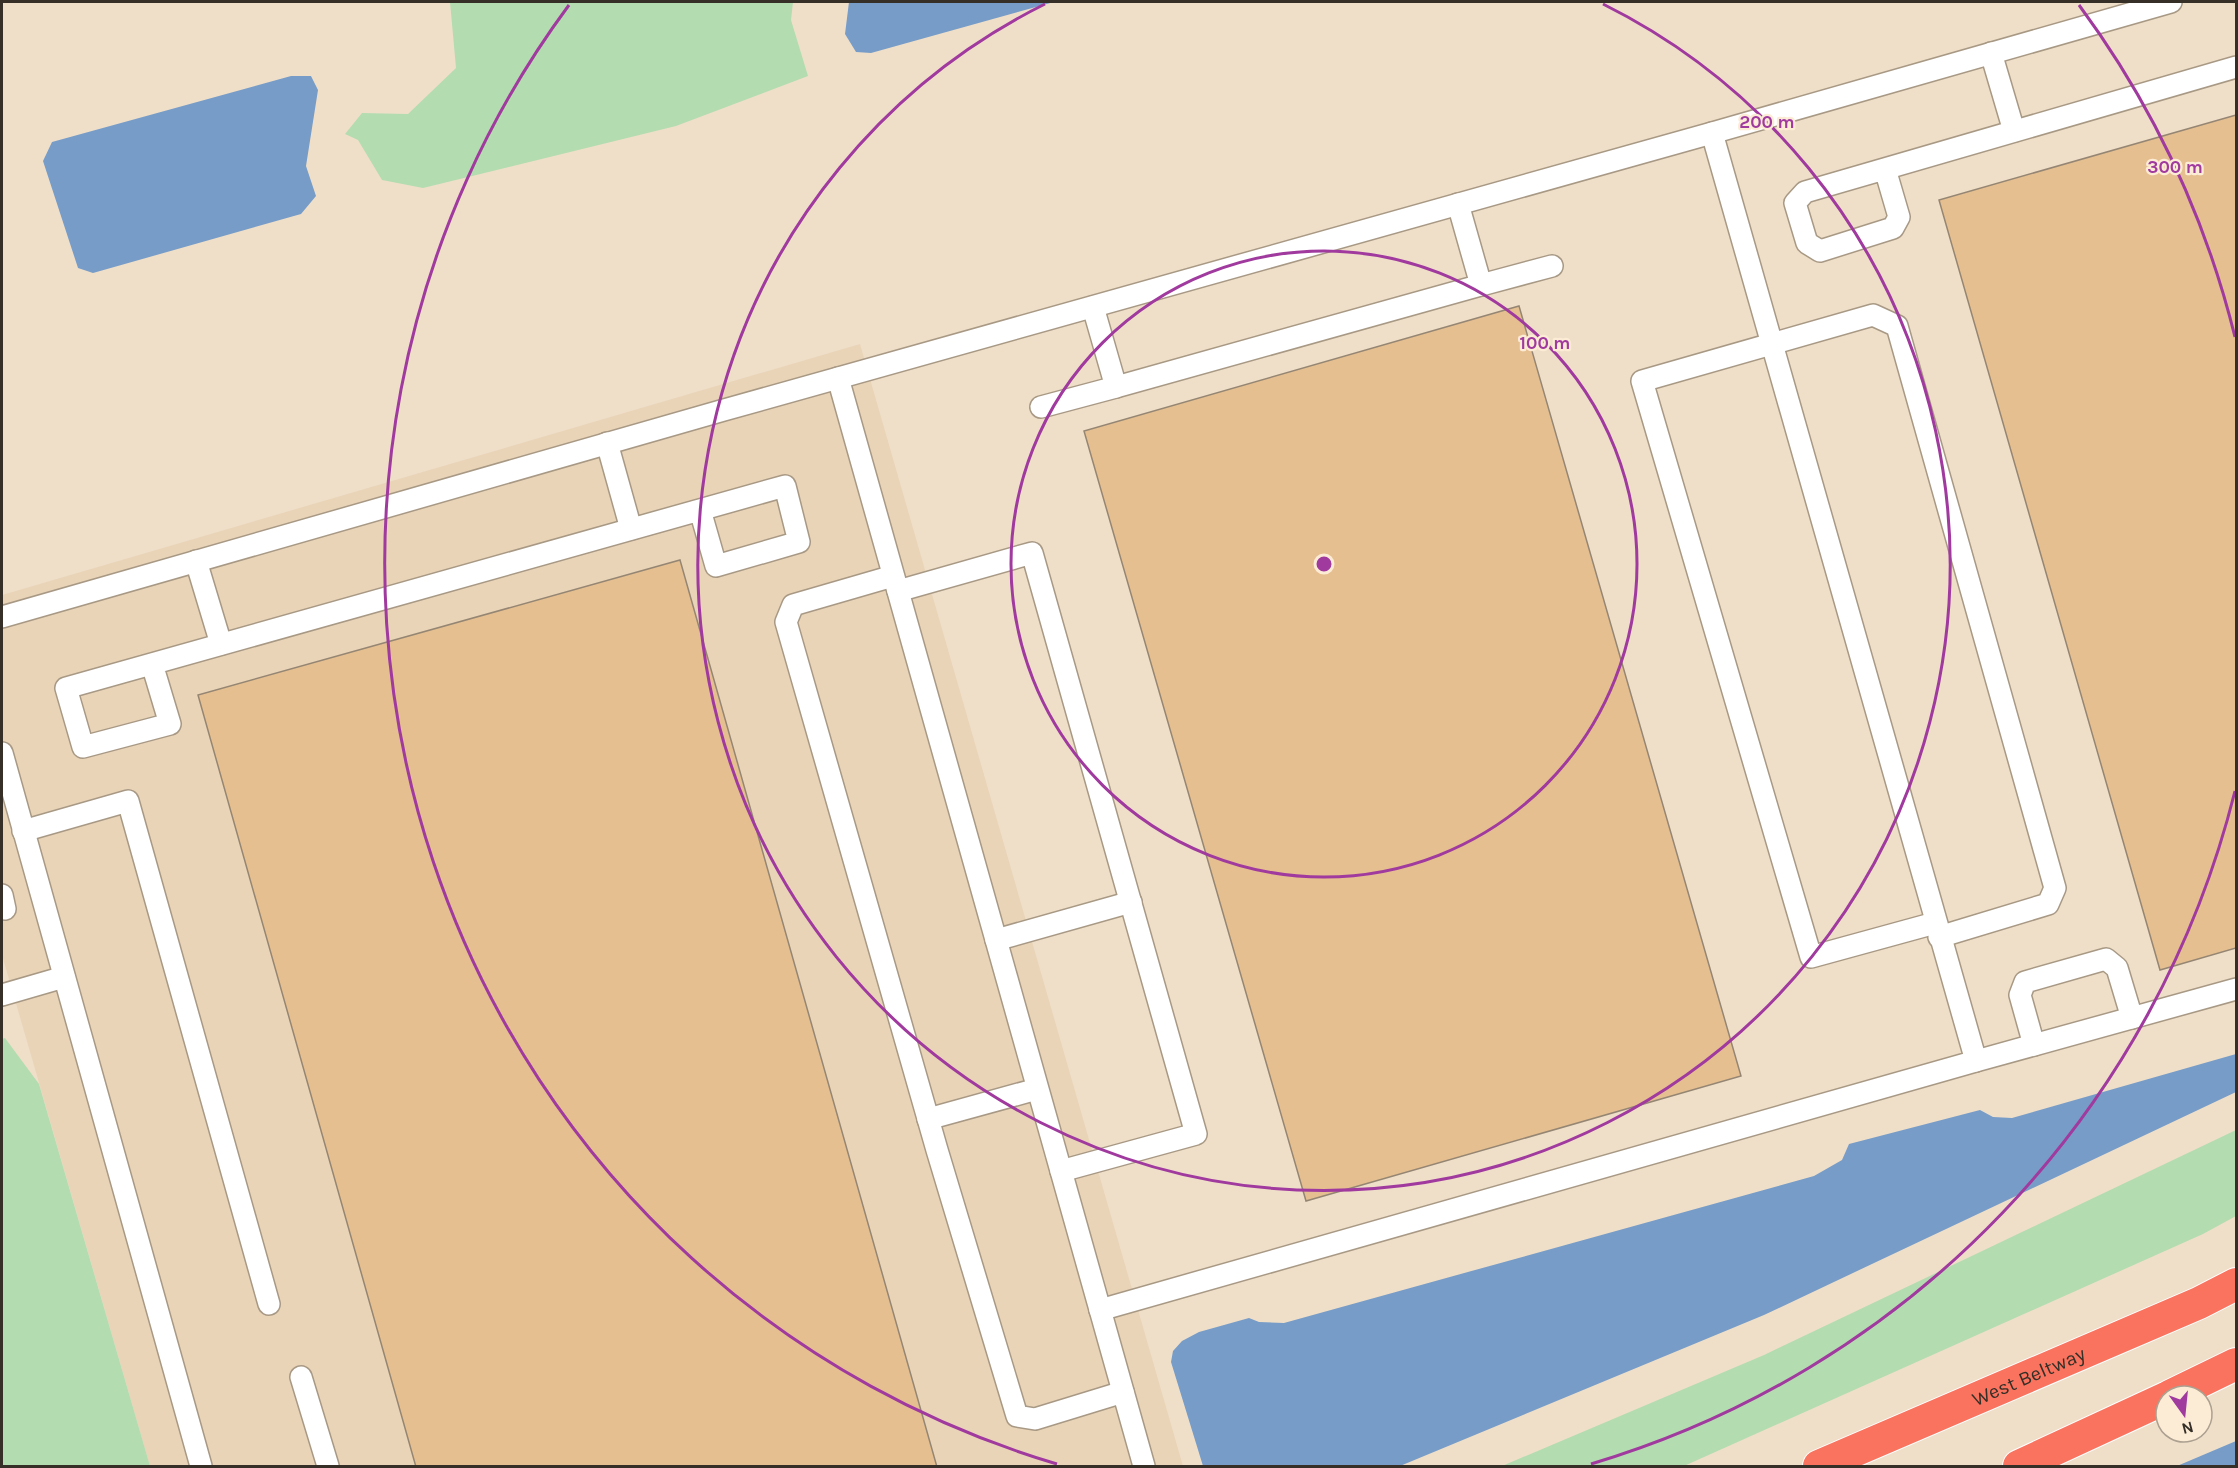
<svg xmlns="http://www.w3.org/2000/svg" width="2238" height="1468" font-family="Karla,sans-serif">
<rect width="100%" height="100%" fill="#efdfc9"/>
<!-- built -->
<polygon fill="#e9d4b8" points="860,344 1183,1466 150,1466 2,955 2,595"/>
<!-- green -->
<g fill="#b4dcb1">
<polygon points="450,2 793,2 791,20 808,76 676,126 423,188 382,180 358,140 345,134 362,113 408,114 456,68"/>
<polygon points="5,1038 39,1084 150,1466 2,1466 2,1039"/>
<polygon points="2236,1130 2236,1216 2203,1234 1684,1466 1502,1466 1764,1355"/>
</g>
<!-- water -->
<g fill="#779cc7">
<polygon points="849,2 1054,2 871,53 856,52 845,34"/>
<polygon points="291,76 311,76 318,90 306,166 316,196 301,214 93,273 78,268 43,161 52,142"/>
<polygon points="2236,1054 2236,1092 1764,1315 1400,1466 1203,1466 1171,1362 1173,1351 1182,1341 1199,1332 1249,1318 1259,1322 1284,1323 1814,1176 1842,1160 1849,1144 1980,1110 1993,1117 2012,1118"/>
<polygon points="2236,1441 2236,1466 2177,1466"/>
</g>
<!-- building -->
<g fill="#e5bf90" stroke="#958673" stroke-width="1.5">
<polygon points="2236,115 2236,948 2160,970 1939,200"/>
<polygon points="1519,306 1741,1076 1306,1201 1084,431"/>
<polygon points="680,560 937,1467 416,1467 198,695"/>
</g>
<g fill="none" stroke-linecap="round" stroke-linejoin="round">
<!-- minor casing -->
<g stroke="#a89985" stroke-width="24">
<g id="minor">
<polyline points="1991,53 2014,131"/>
<polyline points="1885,169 1899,217 1893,228 1820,251 1807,243 1795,203 1805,192 2236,67"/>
<polyline points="1481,285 1552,266"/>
<polyline points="838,378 1144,1466"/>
<polyline points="1116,387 1481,285 1458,204"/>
<polyline points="1041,407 1116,387 1093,307"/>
<polyline points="607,443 631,529"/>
<polyline points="196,561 221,644"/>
<polyline points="893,576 793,605 786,622 937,1150 1017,1416 1035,1419 1123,1392"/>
<polyline points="898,591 1032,553 1196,1134 1061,1171"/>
<polyline points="2,617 724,410 1712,133 2171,2"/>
<polyline points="152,664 170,724 83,747 66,688 785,486 799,542 716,566 700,510"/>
<polyline points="2,753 201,1466"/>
<polyline points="23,831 128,801 269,1304"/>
<polyline points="2,895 5,909"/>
<polyline points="1935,923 1811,957 1642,381 1873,315 1897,326 2055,888 2048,904 1939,937"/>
<polyline points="996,940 1131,902"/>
<polyline points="2,995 64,977"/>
<polyline points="2034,1045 2020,995 2025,982 2106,959 2117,968 2132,1018"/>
<polyline points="1976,1061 2236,989"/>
<polyline points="928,1119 1037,1089"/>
<polyline points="1100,1310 1976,1061 1712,133"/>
<polyline points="301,1377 328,1466"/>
</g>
</g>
<!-- highway casing -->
<g stroke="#fff" stroke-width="34">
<g id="highway">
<polyline points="2170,1396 2236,1364"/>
<path id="s1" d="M1819,1466L2199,1303L2236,1284"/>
<polyline points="2019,1466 2166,1398"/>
</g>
</g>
<!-- minor -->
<use href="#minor" stroke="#fff" stroke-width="21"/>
<!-- highway -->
<use href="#highway" stroke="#fa735f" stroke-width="32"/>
</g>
<!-- distance rings -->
<g fill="none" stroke="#a03a9e" stroke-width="3">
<circle cx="1324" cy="564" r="313"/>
<path d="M1603 4A626 626 0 1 1 1045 4"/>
<path d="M2235 791A939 939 0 0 1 1591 1464M1057 1464A939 939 0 0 1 569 5M2079 5A939 939 0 0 1 2235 337"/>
</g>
<g text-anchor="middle" stroke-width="4.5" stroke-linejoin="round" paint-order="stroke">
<!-- street labels -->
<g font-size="20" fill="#352f27" stroke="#fcecd6">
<text dy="7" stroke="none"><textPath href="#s1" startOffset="228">West Beltway</textPath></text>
</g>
</g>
<circle cx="1324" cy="564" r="9" fill="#a03a9e" stroke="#fcecd6" stroke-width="3"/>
<g font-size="18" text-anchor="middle" font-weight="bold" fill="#a03a9e" stroke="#fcecd6" stroke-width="4.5" stroke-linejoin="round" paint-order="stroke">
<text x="1767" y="128">200 m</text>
<text x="2175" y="173">300 m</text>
<text x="1545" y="349">100 m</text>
</g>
<!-- border -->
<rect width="2238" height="1468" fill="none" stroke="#352f27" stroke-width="6"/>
<!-- north arrow -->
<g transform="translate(2184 1414) rotate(165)"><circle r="28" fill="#fcecd6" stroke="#aca090" stroke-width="1.5"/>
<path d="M0-4.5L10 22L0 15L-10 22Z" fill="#a03a9e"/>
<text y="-9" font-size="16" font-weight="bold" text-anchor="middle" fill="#352f27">N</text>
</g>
</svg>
